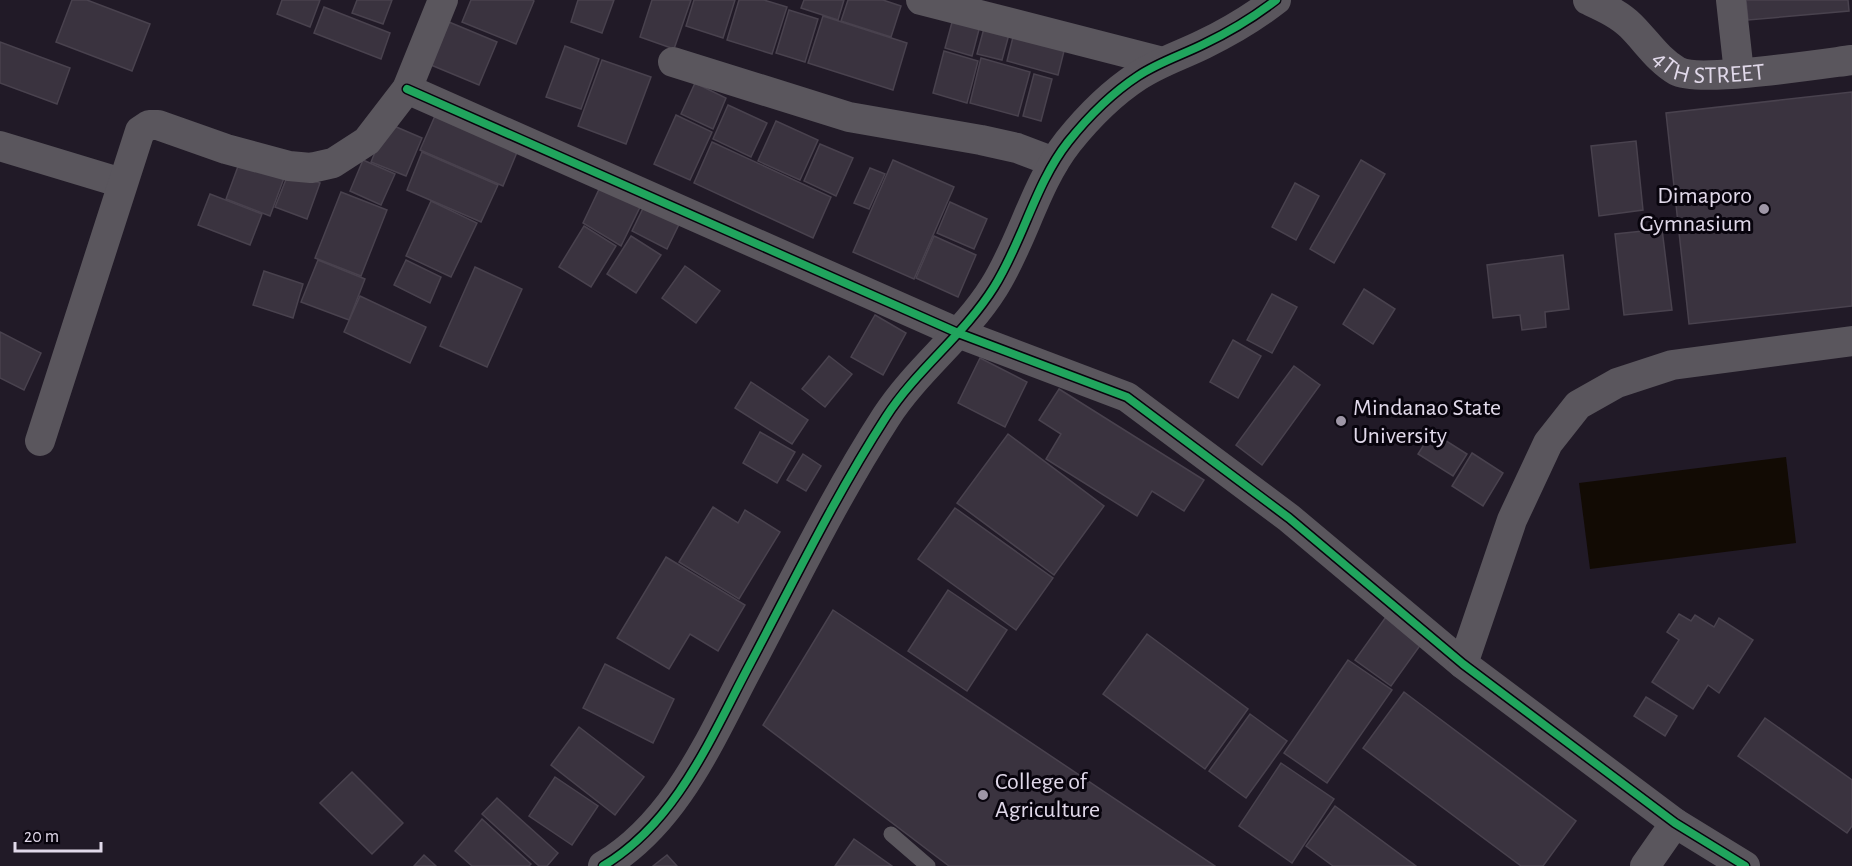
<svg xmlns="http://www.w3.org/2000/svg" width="1852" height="866" font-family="'Alegreya Sans',sans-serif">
<rect width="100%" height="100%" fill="#211a27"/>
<!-- water -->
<polygon fill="#120b04" points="1786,457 1796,543 1590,569 1579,483"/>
<!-- building -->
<g fill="#3a333f" stroke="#49424e" stroke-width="1.5">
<polygon points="72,0 87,0 150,24 132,71 56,42"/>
<polygon points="282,0 320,0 310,27 277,14"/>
<polygon points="357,0 392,0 383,24 352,13"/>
<polygon points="471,0 533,0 534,1 516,44 462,22"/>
<polygon points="578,0 614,0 602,33 571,22"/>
<polygon points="652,0 691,0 674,49 640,37"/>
<polygon points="694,0 735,0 723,38 686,26"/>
<polygon points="739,0 764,0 787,7 772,54 727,40"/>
<polygon points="804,0 844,0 838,20 801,8"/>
<polygon points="848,0 883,0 901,6 891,37 841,21"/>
<polygon points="1746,0 1848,0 1849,11 1748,20"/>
<polygon points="324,7 390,33 381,59 314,33"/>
<polygon points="789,10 818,19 805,62 776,53"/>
<polygon points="954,15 981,22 972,56 945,48"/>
<polygon points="823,16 907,43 893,90 808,63"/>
<polygon points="986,21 1011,27 1002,60 977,54"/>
<polygon points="449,22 497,42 479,85 431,65"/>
<polygon points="1015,29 1066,43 1058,75 1007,61"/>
<polygon points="0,42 70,68 57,104 0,83"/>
<polygon points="565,46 599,59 581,109 546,97"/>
<polygon points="944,51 978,61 967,103 933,93"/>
<polygon points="981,58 1030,72 1018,116 970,103"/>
<polygon points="602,60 651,77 626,144 578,126"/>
<polygon points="1034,74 1052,79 1041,121 1023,116"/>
<polygon points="695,83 726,98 713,129 681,114"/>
<polygon points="1852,92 1852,306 1689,324 1666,113"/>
<polygon points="728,105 767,123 751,157 713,139"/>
<polygon points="438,109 520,145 503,186 420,150"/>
<polygon points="676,115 712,132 690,180 654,164"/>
<polygon points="776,121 818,140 800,180 758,161"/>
<polygon points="387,123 422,138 406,176 371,162"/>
<polygon points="1636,141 1643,210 1599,216 1591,146"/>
<polygon points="712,142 831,197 813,238 694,183"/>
<polygon points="820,144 853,158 836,196 804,181"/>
<polygon points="422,152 498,185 481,222 407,190"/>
<polygon points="363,160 395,174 381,205 350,191"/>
<polygon points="893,160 954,187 914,279 853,252"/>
<polygon points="1361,160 1385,174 1334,263 1310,249"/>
<polygon points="240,161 284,178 270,216 226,199"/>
<polygon points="870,168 885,174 869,209 854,203"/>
<polygon points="289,172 320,183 307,219 275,207"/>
<polygon points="603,181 643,201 621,246 583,223"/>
<polygon points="1295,183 1319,196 1296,240 1272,227"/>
<polygon points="341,192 387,210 361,276 315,258"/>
<polygon points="210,194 262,214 250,245 198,225"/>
<polygon points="649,196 684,214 667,249 632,231"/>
<polygon points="431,201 477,223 451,277 406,256"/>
<polygon points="950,202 987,219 974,249 937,233"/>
<polygon points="584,226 616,246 591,287 559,267"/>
<polygon points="1662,229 1672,310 1624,315 1615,234"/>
<polygon points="631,236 661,255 636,293 607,274"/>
<polygon points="934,236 976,255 958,297 916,278"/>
<polygon points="1563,255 1569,309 1545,312 1546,327 1522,330 1520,315 1493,318 1487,265"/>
<polygon points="318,260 365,279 349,320 301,302"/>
<polygon points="406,260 441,277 430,303 394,285"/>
<polygon points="685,266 720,291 696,323 662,298"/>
<polygon points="475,267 522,289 487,367 440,346"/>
<polygon points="264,271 303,284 293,318 253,305"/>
<polygon points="1364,289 1395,309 1373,344 1343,324"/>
<polygon points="1272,294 1297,307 1272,353 1247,340"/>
<polygon points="360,296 426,327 410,363 344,332"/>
<polygon points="875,315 906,333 883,375 851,357"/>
<polygon points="0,332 41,353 24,390 0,378"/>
<polygon points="1233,340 1261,356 1238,398 1210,382"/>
<polygon points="829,356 852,374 825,407 802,389"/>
<polygon points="980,358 1027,382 1005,427 958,403"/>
<polygon points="1294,366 1320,385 1262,465 1236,445"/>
<polygon points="751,382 808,420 792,444 735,408"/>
<polygon points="1059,389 1204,480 1184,511 1152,491 1137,516 1046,459 1061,434 1039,420"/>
<polygon points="760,432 795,452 777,483 743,463"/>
<polygon points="1432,432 1467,454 1453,476 1418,454"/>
<polygon points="1008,434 1104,506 1054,575 957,503"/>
<polygon points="1472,453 1503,473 1483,506 1452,486"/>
<polygon points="803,454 821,466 806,491 787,480"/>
<polygon points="713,507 738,523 745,510 780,532 739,599 679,562"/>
<polygon points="955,508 1053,578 1016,630 918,559"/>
<polygon points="666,557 745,605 718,651 690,634 669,669 617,638"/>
<polygon points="948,590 1007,630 967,691 908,651"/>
<polygon points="833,610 1215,866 949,866 763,725"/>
<polygon points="1388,614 1424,640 1391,686 1355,660"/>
<polygon points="1679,614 1691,621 1695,615 1714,627 1719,618 1753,640 1719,693 1708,685 1693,709 1652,682 1679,640 1667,632"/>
<polygon points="1147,634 1248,709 1205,769 1103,694"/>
<polygon points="1348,660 1392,690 1327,783 1284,753"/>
<polygon points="605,664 674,699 653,743 583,708"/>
<polygon points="1404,692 1576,821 1543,866 1521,866 1363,748"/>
<polygon points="1646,697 1677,716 1665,736 1634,716"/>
<polygon points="1250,714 1287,741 1246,798 1209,771"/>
<polygon points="1765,718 1852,780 1852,826 1847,833 1738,756"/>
<polygon points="579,727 644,777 615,815 551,765"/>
<polygon points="1281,763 1334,799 1292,863 1239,826"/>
<polygon points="352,772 403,823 372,854 320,803"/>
<polygon points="555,777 598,806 572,845 529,816"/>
<polygon points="497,798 558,853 547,866 539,866 482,814"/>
<polygon points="1335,806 1416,866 1333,866 1306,846"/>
<polygon points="482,819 531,864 529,866 472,866 455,851"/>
<polygon points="854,839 892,866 835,866"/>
<polygon points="424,855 436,866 414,866"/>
<polygon points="667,855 677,866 653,866"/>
</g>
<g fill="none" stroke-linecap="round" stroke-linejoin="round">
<!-- lane -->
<polyline stroke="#5a565d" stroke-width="15" points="891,834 928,866"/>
<!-- street -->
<g stroke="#5a565d" stroke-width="30">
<polyline points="921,0 1163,62"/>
<path id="s1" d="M1588,0C1603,7 1619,14 1631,26C1647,42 1658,60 1677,71C1698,83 1821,64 1852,60"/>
<polyline points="1731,0 1739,73"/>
<polyline points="673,62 849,117 981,140 1017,148 1054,162"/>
<polyline points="407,89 958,333 1127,397 1289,518 1463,664 1675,823 1745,866"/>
<polyline points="0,146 122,183"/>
<polyline points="40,441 140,131 149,125 158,125 226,149 289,166 311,168 333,163 367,141 407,89 443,0"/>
<polyline points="1463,664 1512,520 1548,443 1578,405 1617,383 1672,365 1852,341"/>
<path d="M603,866C677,822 711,737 750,664C794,581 835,496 886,417C917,369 964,335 994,287C1023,241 1035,184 1068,142C1088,117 1112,93 1138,76C1159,62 1182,55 1204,44C1229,32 1254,17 1276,0"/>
<polyline points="1645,866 1675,823"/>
</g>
<!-- cycleway casing -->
<g stroke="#08040d" stroke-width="11">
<g id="cycleway">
<polyline points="407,89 958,333 1127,397 1289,518 1463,664 1675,823 1745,866"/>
<path d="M603,866C677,822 711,737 750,664C794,581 835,496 886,417C917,369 964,335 994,287C1023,241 1035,184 1068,142C1088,117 1112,93 1138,76C1159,62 1182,55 1204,44C1229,32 1254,17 1276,0"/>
</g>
</g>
<!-- cycleway -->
<use href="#cycleway" stroke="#20a55d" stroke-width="8"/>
</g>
<!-- markers -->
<g fill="#9e96a6" stroke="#08040d" stroke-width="2">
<circle cx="1764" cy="209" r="6"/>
<circle cx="1341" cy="421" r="6"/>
<circle cx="983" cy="795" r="6"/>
</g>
<g text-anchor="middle" stroke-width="6" stroke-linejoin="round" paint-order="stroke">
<!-- street labels -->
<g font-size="24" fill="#e1d9ea" stroke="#08040d">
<text dy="8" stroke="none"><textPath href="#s1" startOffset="146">4TH STREET</textPath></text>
</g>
<!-- poi labels -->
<g font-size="24" fill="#e1d9ea" stroke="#08040d" text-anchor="start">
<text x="1752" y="203" text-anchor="end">Dimaporo<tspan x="1752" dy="28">Gymnasium</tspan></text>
<text x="1353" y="415">Mindanao State<tspan x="1353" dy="28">University</tspan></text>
<text x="995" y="789">College of<tspan x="995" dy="28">Agriculture</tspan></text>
</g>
</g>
<!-- scale -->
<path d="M15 842v9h86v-9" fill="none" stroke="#e1d9ea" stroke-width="3"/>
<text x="24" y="842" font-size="18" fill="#e1d9ea" stroke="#08040d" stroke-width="4.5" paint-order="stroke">20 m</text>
</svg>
